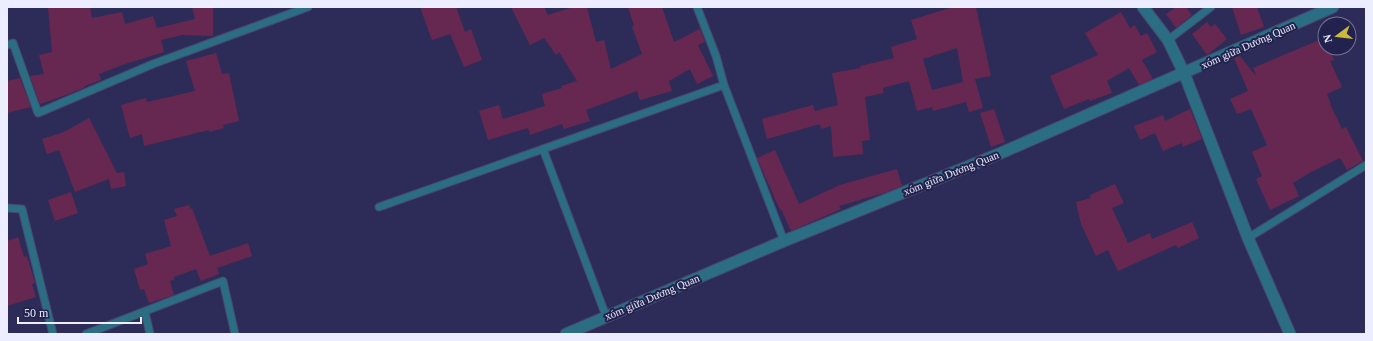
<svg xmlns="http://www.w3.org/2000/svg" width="1373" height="341" font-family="'Times New Roman',serif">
<rect width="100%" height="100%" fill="#2d2c58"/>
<!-- building -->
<g fill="#662851" fill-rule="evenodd">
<polygon points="48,7 90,7 92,18 122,12 125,24 153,16 157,28 195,19 192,7 213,7 213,36 182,35 161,40 164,52 125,64 99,74 101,80 85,86 85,87 69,94 40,104 30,76 44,74 39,55 52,52"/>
<polygon points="420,7 456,7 465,32 471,29 482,60 464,67 450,34 432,40"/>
<polygon points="511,7 544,7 548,15 573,7 587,7 596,42 604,40 611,69 642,54 632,27 634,26 628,7 662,7 674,42 700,29 705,42 698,45 713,76 697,84 690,69 669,81 672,91 640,100 637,91 586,110 590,121 564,129 562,124 530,135 528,128 488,140 479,111 499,105 503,119 532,110 545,106 542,94 562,88 561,86 577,81 559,52 556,55 544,38 530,45"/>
<path d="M953,7H976L991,76L975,79L983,108L969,112L966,102L933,111L932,107L917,111L909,81L883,88L884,93L865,97L870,140L862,141L863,154L833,157L831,126L821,129L820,124L767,139L762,119L813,105L815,111L838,105L832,73L861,68L860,66L894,58L891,47L917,39L911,20ZM957,48L963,82L932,90L923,59Z"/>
<polygon points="1176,7 1186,7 1192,15 1176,28 1166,14"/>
<polygon points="1232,7 1257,7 1264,27 1241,35"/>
<polygon points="1121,12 1130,28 1135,25 1141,36 1147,33 1157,52 1142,60 1153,79 1139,85 1129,68 1107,81 1112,93 1090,101 1089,99 1064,109 1050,76 1098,55 1085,33"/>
<polygon points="1207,22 1211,27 1215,24 1227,39 1207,55 1192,34"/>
<polygon points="1324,38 1325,48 1329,48 1334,60 1330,61 1342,87 1327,94 1331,104 1330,104 1342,129 1346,127 1363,161 1347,170 1340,158 1311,172 1293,183 1299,196 1270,210 1256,179 1262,176 1252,152 1267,145 1251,109 1237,114 1230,99 1248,91 1234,58 1240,56 1256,76 1253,68"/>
<polygon points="216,53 222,74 229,73 239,121 223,125 224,128 209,132 209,130 144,146 142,134 130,138 121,105 146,98 147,102 195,91 186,61"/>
<polygon points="20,78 31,107 7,113 7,81"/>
<polygon points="994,109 1005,142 991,147 980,113"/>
<polygon points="1190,109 1202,139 1183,147 1182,143 1163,151 1155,133 1140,140 1134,126 1163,115 1165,121"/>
<polygon points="89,118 117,173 124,172 126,186 111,189 109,179 75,192 59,150 47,154 42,139 64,132"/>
<polygon points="775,150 799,204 840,185 897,169 902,186 884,193 839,206 841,209 791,231 781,209 780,210 757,158"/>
<polygon points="1115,184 1124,203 1112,208 1128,243 1150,233 1152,239 1192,222 1199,238 1178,248 1176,245 1118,271 1108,250 1096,256 1081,224 1076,202 1091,198 1090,195"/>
<polygon points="71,192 78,213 55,221 48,200"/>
<polygon points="189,205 190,209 192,208 210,256 248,243 252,256 217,268 219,274 201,281 196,269 174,277 174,280 170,281 174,295 149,303 144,289 140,290 134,269 148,264 145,254 171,246 164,220 177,216 174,209"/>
<polygon points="18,237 24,257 27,256 35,283 32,284 36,297 7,306 7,241"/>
</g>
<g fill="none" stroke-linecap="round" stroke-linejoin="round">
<!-- service casing -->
<g stroke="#48476f" stroke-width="9">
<g id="service">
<polyline points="697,7 716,56 724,85 784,241"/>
<polyline points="1168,40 1211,7"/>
<polyline points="7,45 13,43 38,113 153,64 308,7"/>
<polyline points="543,149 606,316"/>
<polyline points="379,207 724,85"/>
<polyline points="7,208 22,209 53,334"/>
<polyline points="1248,238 1366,165"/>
<polyline points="145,312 150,334"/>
<polyline points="86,334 223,281 235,334"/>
</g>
</g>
<!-- minor casing -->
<g stroke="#48476f" stroke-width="13">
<g id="minor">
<polyline points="1143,7 1168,40 1184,73 1248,238 1290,334"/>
<polyline points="566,334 784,241 1001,153 1333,7"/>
</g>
</g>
<!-- service -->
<use href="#service" stroke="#2b6d82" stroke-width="7"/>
<!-- minor -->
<use href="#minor" stroke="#2b6d82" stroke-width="11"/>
</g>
<g text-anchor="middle" stroke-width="4" stroke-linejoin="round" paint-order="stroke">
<!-- street labels -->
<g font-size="11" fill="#eceeff" stroke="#23214d">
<text transform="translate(1248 45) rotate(-24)" y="4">xóm giữa Dương Quan</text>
<text transform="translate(951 173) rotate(-22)" y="4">xóm giữa Dương Quan</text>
<text transform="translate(652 297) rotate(-23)" y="4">xóm giữa Dương Quan</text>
</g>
</g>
<!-- border -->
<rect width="1373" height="341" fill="none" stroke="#eceeff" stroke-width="16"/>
<!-- north arrow -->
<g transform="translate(1337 36) rotate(255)"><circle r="19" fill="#23214d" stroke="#737394"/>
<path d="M0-3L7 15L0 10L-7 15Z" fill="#caba3a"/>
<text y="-6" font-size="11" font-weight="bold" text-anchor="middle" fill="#eceeff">N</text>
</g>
<!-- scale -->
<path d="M18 317v6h123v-6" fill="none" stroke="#eceeff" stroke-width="2"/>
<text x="24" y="317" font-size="12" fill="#eceeff" stroke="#23214d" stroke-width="3" paint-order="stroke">50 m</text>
</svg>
